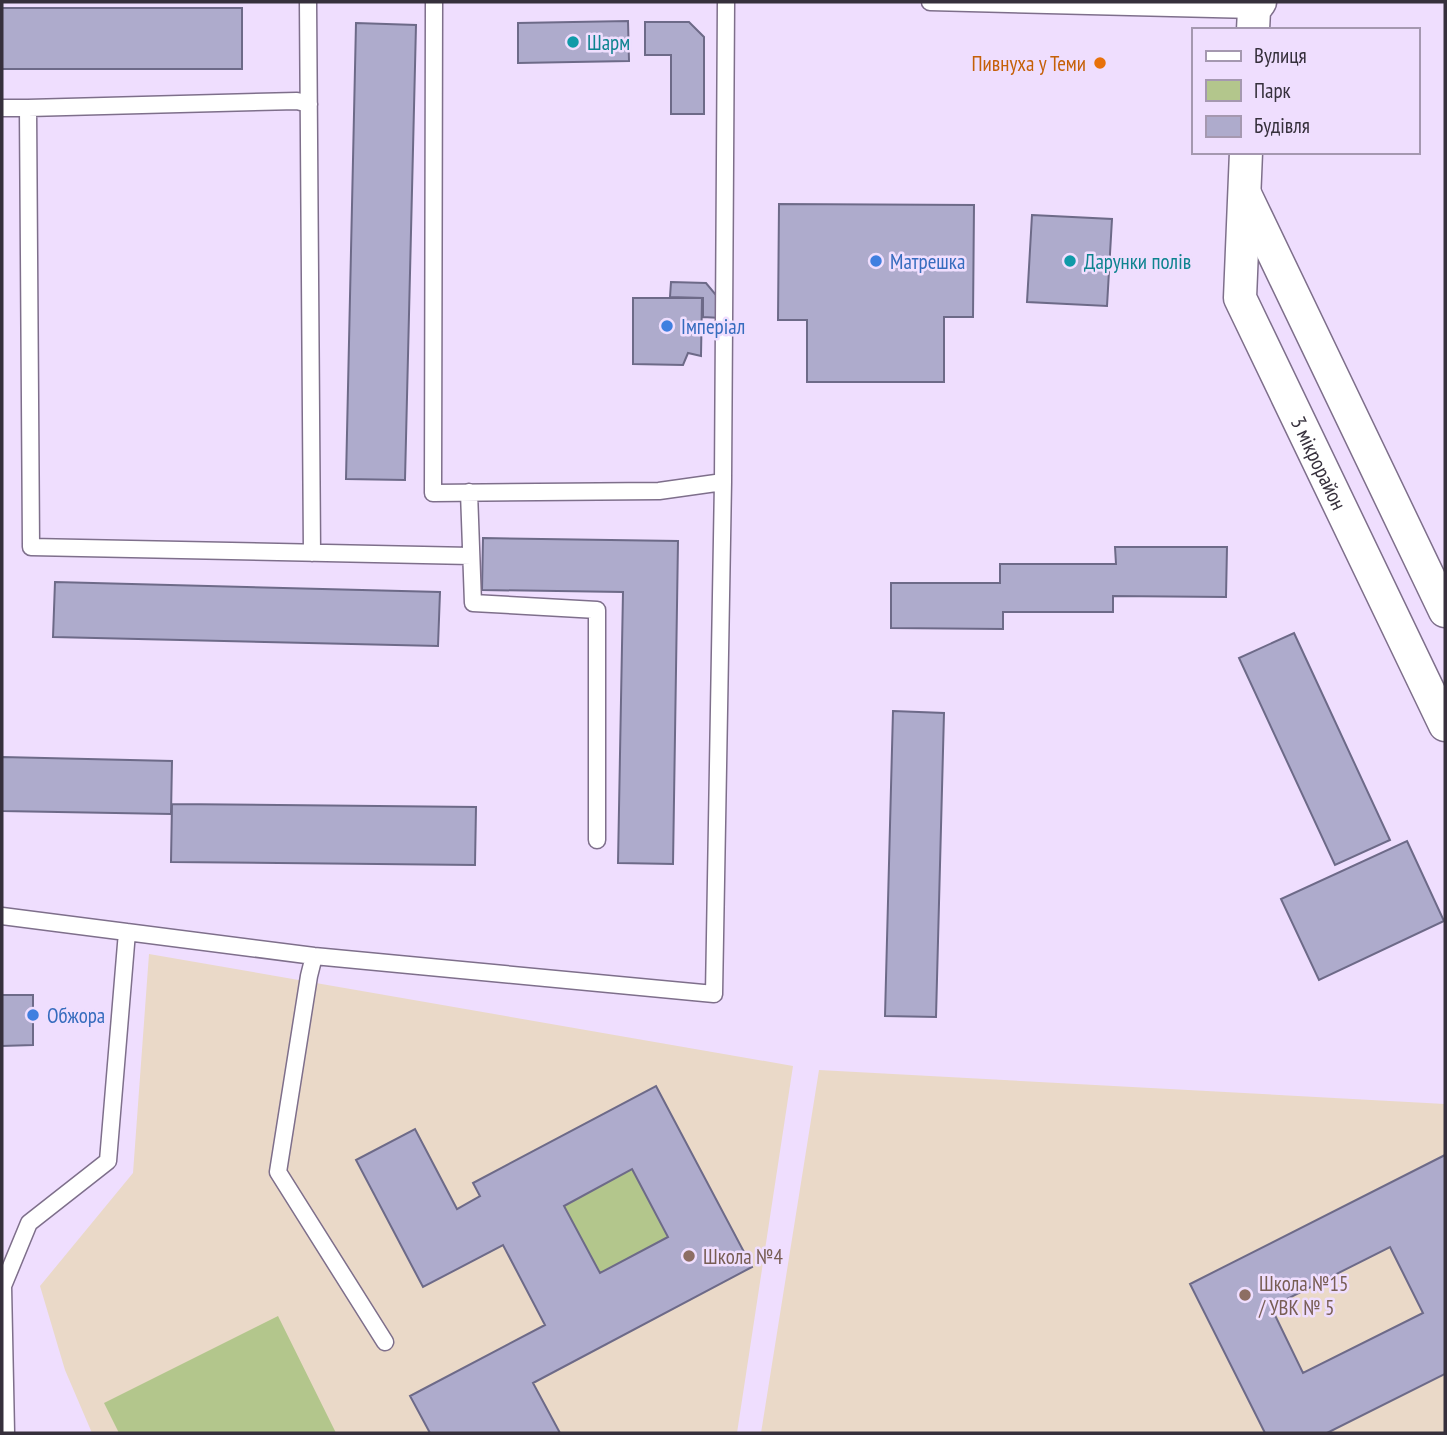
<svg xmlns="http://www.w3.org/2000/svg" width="1447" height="1435" font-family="'PT Sans Narrow',sans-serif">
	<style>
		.education { fill: #ead9c8 }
		.green { fill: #b3c68c }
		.building { fill: #aeabcc; stroke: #6d6a88; stroke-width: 2; fill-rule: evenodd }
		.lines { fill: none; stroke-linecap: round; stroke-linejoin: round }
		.lane-casing { stroke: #7e6f8b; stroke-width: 19 }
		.street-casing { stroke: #7e6f8b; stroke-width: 35 }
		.lane { stroke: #fff; stroke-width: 16 }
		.street { stroke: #fff; stroke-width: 32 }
		.culture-dot { fill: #0f9aa8; stroke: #efdefe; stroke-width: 2.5 }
		.food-dot { fill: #e8710a; stroke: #efdefe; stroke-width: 2.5 }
		.shop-dot { fill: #3f7fe0; stroke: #efdefe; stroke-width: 2.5 }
		.education-dot { fill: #8d6e63; stroke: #efdefe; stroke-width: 2.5 }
		.labels { text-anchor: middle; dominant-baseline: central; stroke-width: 5; stroke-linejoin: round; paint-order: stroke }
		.culture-label { font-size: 21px; fill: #0d838f; stroke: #efdefe; text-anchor: start }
		.food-label { font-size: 21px; fill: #c56008; stroke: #efdefe; text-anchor: end }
		.shop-label { font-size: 21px; fill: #366cbe; stroke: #efdefe; text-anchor: start }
		.street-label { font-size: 21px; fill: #36303c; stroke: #efdefe }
		.education-label { font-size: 21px; fill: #785e54; stroke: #efdefe; text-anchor: start }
	</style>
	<rect width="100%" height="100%" fill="#efdefe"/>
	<path class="education" d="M149,954L793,1066L737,1433H92L65,1370L40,1286L133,1173Z
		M819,1070L1445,1104V1433H761Z"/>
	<path class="green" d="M632,1169L668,1237L600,1273L564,1206Z
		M278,1316L336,1433H119L104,1403Z"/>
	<path class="building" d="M2,8H242V69H2Z
		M628,21L629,61L518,63V23Z
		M645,22H689L704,37V114H671V55H645Z
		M356,23L416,25L405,480L346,479Z
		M779,204L974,205L973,317H944V382H807V320H778Z
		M1032,215L1112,219L1107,306L1027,302Z
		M671,282L706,283L721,301V318L703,317V298L670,297Z
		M633,298H702L701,356L688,353L683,365L633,364Z
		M483,538L678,541L673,864L618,863L623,592L482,590Z
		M1115,547H1227L1226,597L1113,596V612H1003V629L891,628V583H1000V564H1116Z
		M55,582L440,592L438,646L53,637Z
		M1294,633L1390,840L1335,865L1239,658Z
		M893,711L944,713L936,1017L885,1016Z
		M2,757L172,761L171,814L2,811Z
		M172,804L476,807L475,865L171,862Z
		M1407,841L1444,921L1319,980L1281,899Z
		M2,995H33V1045L2,1046Z
		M656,1086L752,1267L533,1383L560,1433H430L410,1396L545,1325L503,1245L423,1287L356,1160L415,1129L457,1209L480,1196L473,1183ZM632,1169L668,1237L600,1273L564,1206Z
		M1445,1155V1374L1327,1433H1265L1190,1284ZM1390,1247L1423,1313L1303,1373L1271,1307Z"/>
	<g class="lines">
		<g class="lane-casing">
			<path id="lane" d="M308,2L312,553
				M434,2L433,493L659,491L723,482
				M930,2L1254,10
				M309,104L297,101L28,108L31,547L471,556
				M2,108H28
				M469,492L473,603L597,610V840
				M2,916L314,956L714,994L723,482L726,2
				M314,956L309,976L278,1172L385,1342
				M6,1433L3,1286L29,1223L108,1161L127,932"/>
		</g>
		<g class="street-casing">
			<g id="street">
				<path d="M1253,30L1254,10L1260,2"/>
				<path id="s1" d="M1246,152L1240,298L1445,725"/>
				<path d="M1246,196L1445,611"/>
			</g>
		</g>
		<use href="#lane" class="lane"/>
		<use href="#street" class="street"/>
	</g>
	<g class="culture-dot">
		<circle cx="573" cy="42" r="7"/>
		<circle cx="1070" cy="261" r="7"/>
	</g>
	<circle class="food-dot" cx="1100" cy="63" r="7"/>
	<g class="shop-dot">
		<circle cx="876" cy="261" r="7"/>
		<circle cx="667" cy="326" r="7"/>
		<circle cx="33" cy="1015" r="7"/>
	</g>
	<g class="education-dot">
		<circle cx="689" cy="1256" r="7"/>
		<circle cx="1245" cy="1295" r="7"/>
	</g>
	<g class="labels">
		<g class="culture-label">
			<text x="587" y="42">Шарм</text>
			<text x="1084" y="261">Дарунки полів</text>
		</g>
		<g class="food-label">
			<text x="1086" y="63">Пивнуха у Теми</text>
		</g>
		<g class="shop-label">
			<text x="890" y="261">Матрешка</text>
			<text x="681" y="326">Імперіал</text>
			<text x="47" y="1015">Обжора</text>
		</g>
		<g class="street-label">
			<text stroke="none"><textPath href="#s1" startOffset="329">3 мікрорайон</textPath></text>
		</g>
		<g class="education-label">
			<text x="703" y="1256">Школа №4</text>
			<text x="1259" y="1283">Школа №15<tspan x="1259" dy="24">/ УВК № 5</tspan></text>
		</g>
	</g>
	<rect width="1447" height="1435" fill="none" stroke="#36303c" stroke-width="7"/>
	<rect x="1192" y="28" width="228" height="126" fill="#efdefe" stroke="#a598b0" stroke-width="2"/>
	<rect x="1206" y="51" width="35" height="10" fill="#ffffff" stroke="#a598b0" stroke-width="2"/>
	<text x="1254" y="63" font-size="21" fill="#36303c">Вулиця</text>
	<rect x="1206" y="80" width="35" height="21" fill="#b3c68c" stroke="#a598b0" stroke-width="2"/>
	<text x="1254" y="98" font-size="21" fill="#36303c">Парк</text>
	<rect x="1206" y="116" width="35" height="21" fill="#aeabcc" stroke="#a598b0" stroke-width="2"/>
	<text x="1254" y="133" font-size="21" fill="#36303c">Будівля</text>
</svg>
